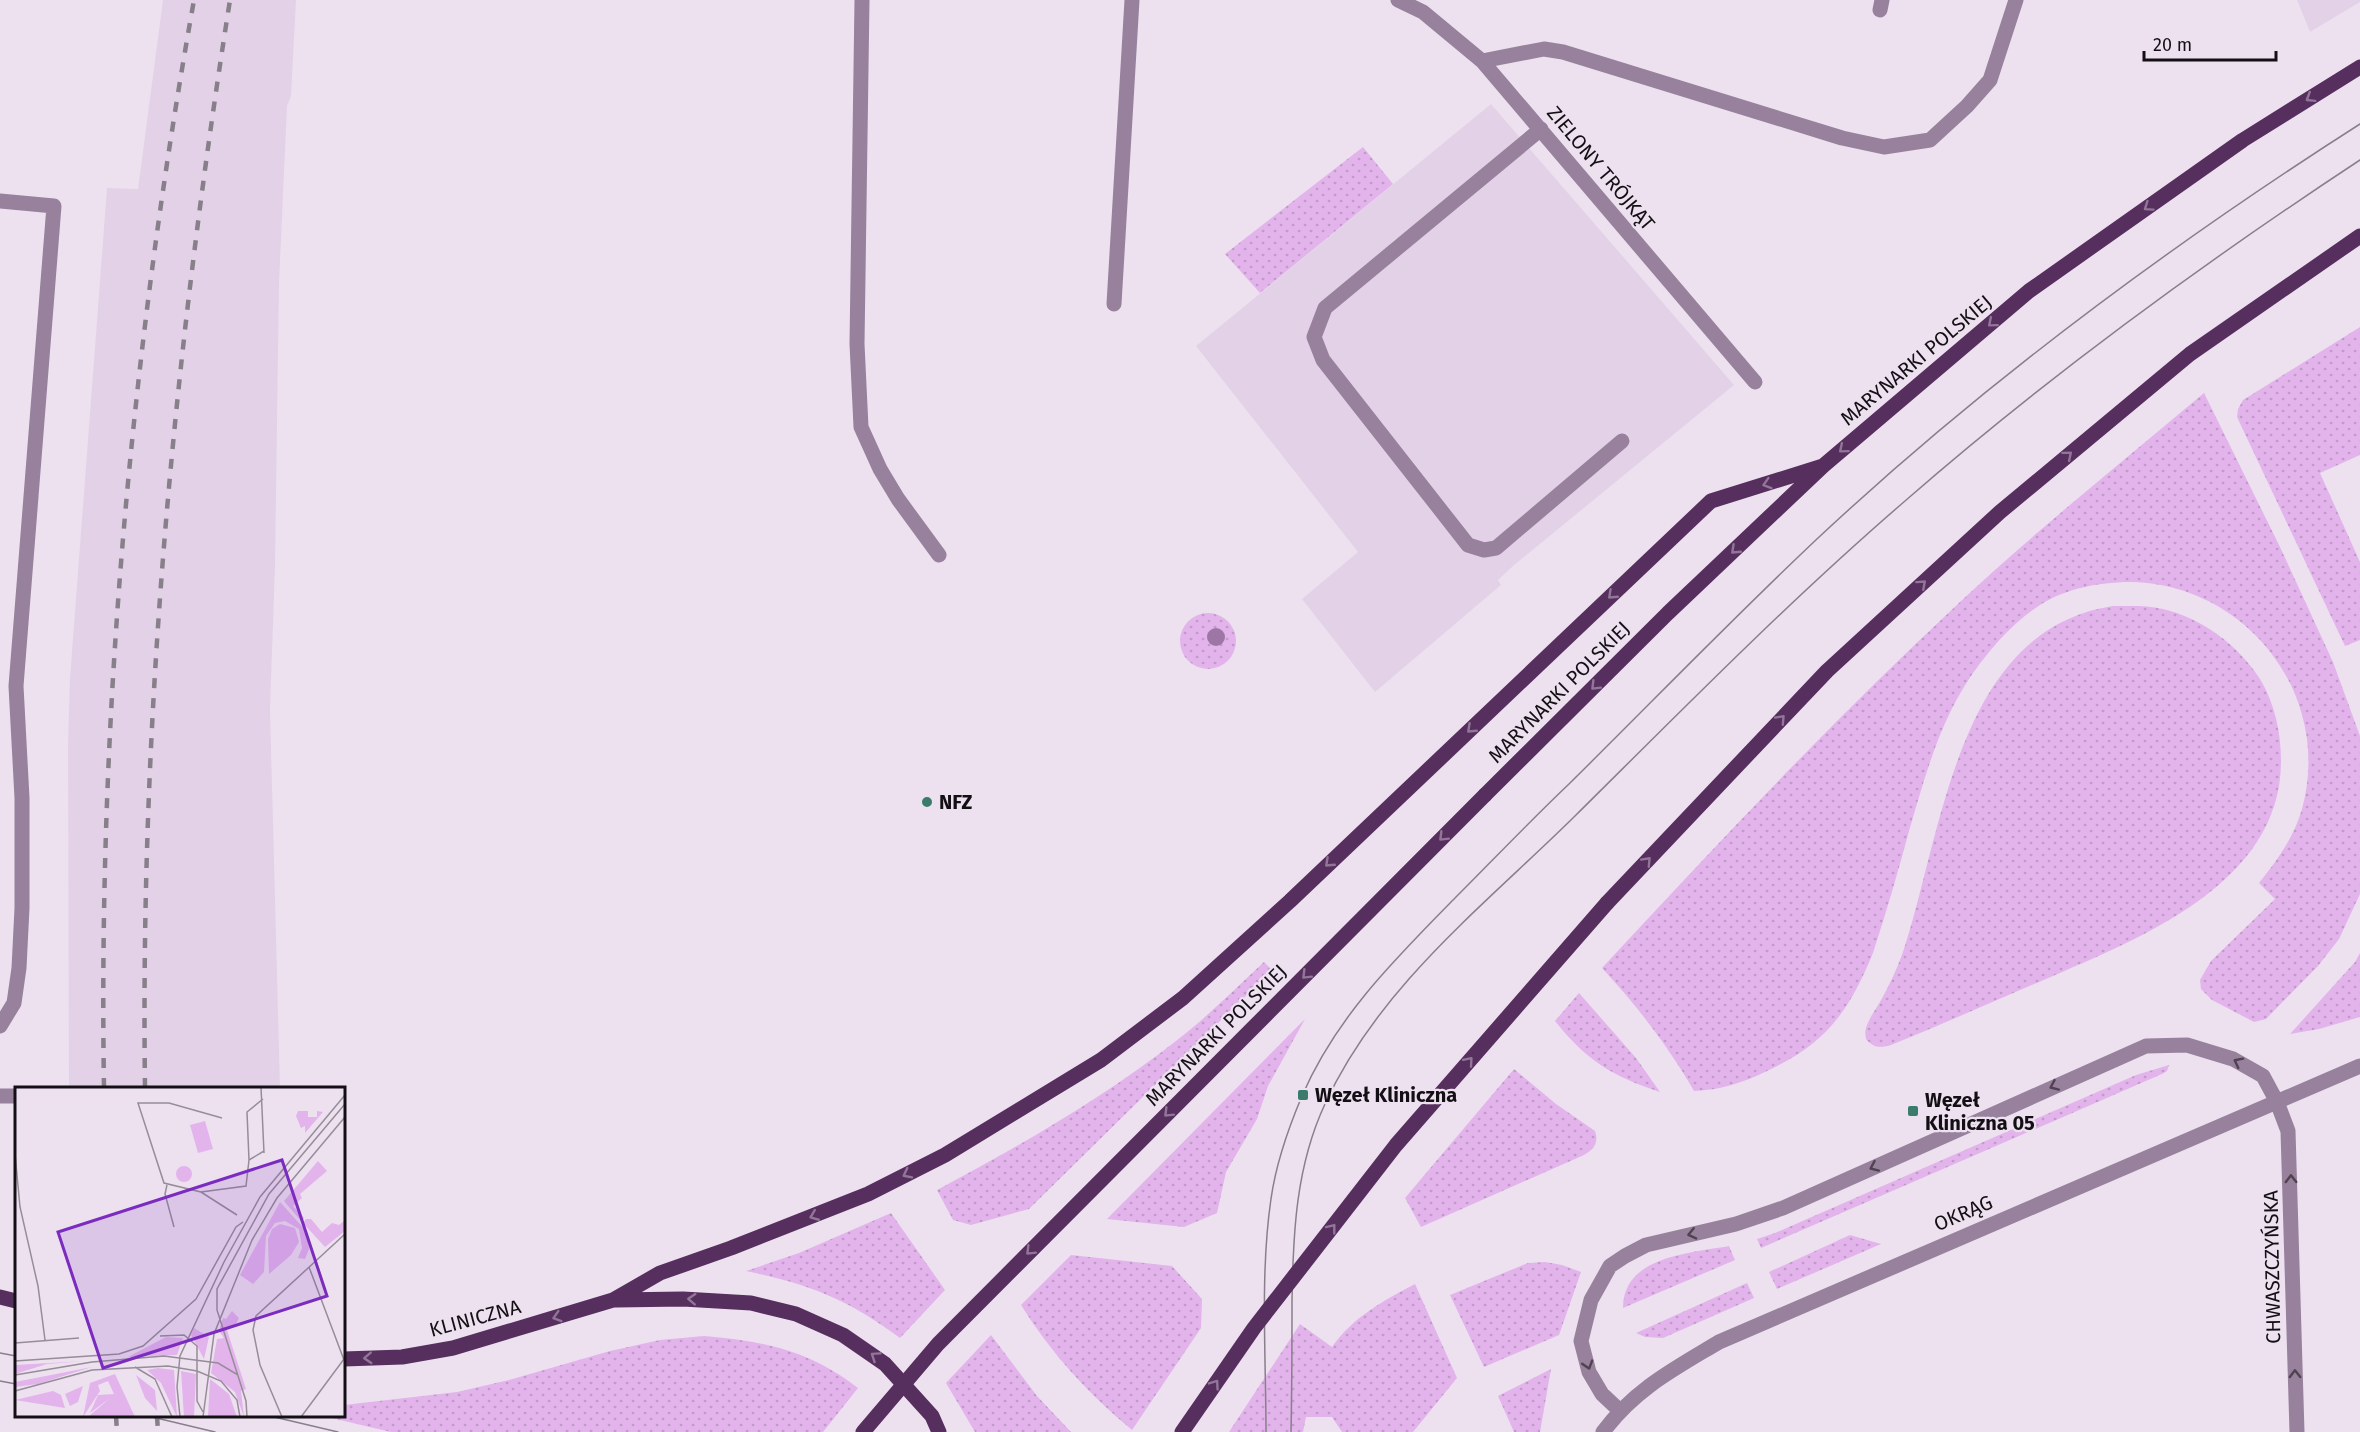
<svg xmlns="http://www.w3.org/2000/svg" width="2360" height="1432" font-family="'Fira Sans',sans-serif">
	<style>
		.built { fill: #e3d2e7 }
		.grass { fill: url(#grass-dots) }
		.lines { fill: none; stroke-linecap: round; stroke-linejoin: round }
		.minor { stroke: #98819c; stroke-width: 15 }
		.major { stroke: #562f5e; stroke-width: 15 }
		.tram { stroke: #877f89; stroke-width: 1.5 }
		.rail { stroke: #877f89; stroke-width: 4.5; stroke-dasharray: 10 10; stroke-linecap: butt }
		.major-bridge { stroke: #562f5e; stroke-width: 15 }
		.tree { fill: #9e76a6 }
		.oneway { stroke: #927698 }
		.oneway2 { stroke: #4f4251 }
		.poi-dot { fill: #3a7b6b; stroke: #ede1f0; stroke-width: 2 }
		.labels { text-anchor: middle; dominant-baseline: central; stroke-width: 4.5; stroke-linejoin: round; paint-order: stroke }
		.street-label { font-size: 20px; fill: #130f14; stroke: #ede1f0 }
		.poi-label { font-size: 20px; font-weight: bold; fill: #130f14; stroke: #ede1f0; text-anchor: start }
		.inset-road { fill: none; stroke: #968d98; stroke-width: 1.5 }
		.view { fill: #7b2cbf; fill-opacity: 0.15; stroke: #7b2cbf; stroke-width: 3 }
		.inset-edge { fill: none; stroke: #130f14; stroke-width: 3 }
	</style>
	<defs>
		<pattern id="grass-dots" width="8" height="8" patternUnits="userSpaceOnUse" patternTransform="scale(1.5)"><rect width="8" height="8" fill="#e2b4eb"/><path d="M2 2h.1M6 6h.1" fill="none" stroke="#c19ac9" stroke-width="1.8" stroke-linecap="round"/></pattern>
	</defs>
	<rect width="100%" height="100%" fill="#ede1f0"/>
	<path class="built" d="M163,0H296L291,96L287,106L279,284L275,566L270,710L280,1088H69L68,745L70,678L107,188L138,189Z
		M2297,0H2360V2L2310,32Z
		M1491,104L1734,385L1513,566L1498,580L1501,585L1375,692L1302,599L1358,552L1196,346Z"/>
	<path class="grass" d="M1363,147L1393,184L1260,293L1225,254Z
		M2360,327V455L2320,473L2360,562V640L2345,646L2237,417L2238,409L2243,400Z
		M2204,393L2280,547L2333,662L2360,736V894L2339,939L2318,966L2266,1019L2254,1022L2212,1000L2201,989L2200,980L2211,961L2275,899L2259,883C2277,861 2294,837 2302,809C2333,696 2248,585 2132,582C2101,582 2066,588 2040,605C2012,623 1990,649 1971,676C1939,723 1925,777 1909,831C1898,872 1886,913 1873,953C1848,1014 1825,1044 1765,1072C1742,1083 1720,1090 1694,1091C1668,1046 1638,1007 1602,968C1718,843 1835,718 1960,602C2038,529 2122,462 2204,393Z
		M2113,606C2130,606 2147,605 2163,609C2202,618 2238,645 2260,679C2275,704 2281,733 2281,761C2281,884 2140,938 2046,979C1994,1001 1943,1024 1891,1045C1881,1048 1873,1048 1866,1039C1865,1034 1865,1030 1867,1025C1870,1017 1876,1009 1880,1002C1889,986 1897,969 1903,952C1943,832 1957,629 2113,606Z
		M1180 641a28 28 0 1 1 56 0a28 28 0 1 1-56 0Z
		M2360,953V1017L2319,1029L2290,1034L2355,962Z
		M1264,962L1272,970L1029,1209L971,1225L953,1220L937,1190C1019,1146 1102,1099 1176,1041C1207,1017 1235,989 1264,962Z
		M1579,993L1636,1058L1660,1092C1612,1076 1587,1061 1555,1021Z
		M1305,1019L1268,1086L1257,1119L1226,1172L1217,1213L1184,1227L1107,1219Z
		M2169,1065L2167,1071L2162,1074L1761,1248L1757,1239L1775,1233L2136,1075Z
		M1514,1069L1556,1104L1595,1131C1599,1143 1594,1149 1584,1155L1421,1227L1405,1198Z
		M891,1213L945,1290L900,1338C847,1299 811,1285 746,1271L799,1253Z
		M1850,1235L1881,1244L1777,1289L1769,1272Z
		M1729,1246L1735,1260L1623,1308C1623,1256 1691,1253 1729,1246Z
		M1071,1255L1172,1266L1202,1299L1201,1328L1132,1430C1088,1394 1051,1353 1021,1305Z
		M1545,1262L1562,1265L1581,1272L1559,1335L1484,1367L1450,1295L1528,1263Z
		M1747,1283L1754,1298L1663,1338L1645,1337L1636,1333Z
		M1415,1284L1457,1378L1413,1432H1342L1332,1417H1306L1303,1432H1229L1300,1324L1332,1347C1353,1317 1383,1301 1415,1284Z
		M991,1335L1037,1396L1071,1432H975L946,1383Z
		M704,1336C764,1341 809,1350 858,1388L823,1432H391L323,1416H344V1405L457,1392L509,1380L610,1351L660,1340Z
		M1551,1369L1540,1432H1514L1498,1396Z"/>
	<g class="lines">
		<path class="minor" d="M862,0L857,344L861,427L880,469L898,499L939,555
			M1398,0L1423,12L1482,61L1755,382
			M1880,10L1882,0
			M1482,61L1544,49L1563,52L1842,138L1884,147L1930,140L1967,106L1990,80L2016,0
			M1541,129L1325,308L1314,337L1323,360L1468,545L1484,550L1496,548L1622,441
			M0,201L54,206L16,686L22,798V908L19,968L14,1003L0,1026
			M1114,304L1132,0
			M0,1096H16
			M1619,1410L1602,1394L1589,1372L1581,1341L1591,1300L1610,1266L1625,1256L1646,1245L1736,1224L1783,1208L2146,1046L2187,1045L2233,1059L2263,1076L2277,1102L2288,1131L2297,1432
			M1603,1432C1635,1389 1674,1369 1719,1342L2360,1066"/>
		<path class="major" d="M1485,795L1668,613L1823,466L2029,291L2243,140L2360,67
			M1607,903L1827,671L2000,512L2190,354L2360,236
			M0,1297L16,1301
			M616,1300L683,1299L751,1303L796,1314L843,1335L885,1364L932,1416L939,1432
			M344,1359L402,1357L453,1348L613,1300L660,1273L731,1248L868,1194L945,1155L1101,1060L1183,998L1290,901L1711,501L1823,466"/>
		<path class="tram" d="M0,1353L16,1356
			M0,1381L16,1384
			M148,1416L215,1432
			M270,1416L338,1432
			M1266,1432C1266,1356 1260,1273 1271,1199C1276,1163 1288,1129 1302,1096C1336,1017 1395,959 1455,898C1493,860 1530,821 1569,784C1652,702 1733,618 1818,538C1984,383 2169,246 2360,124
			M1291,1432C1292,1388 1292,1344 1292,1301C1293,1233 1296,1166 1325,1104C1379,986 1486,904 1576,815C1684,708 1790,600 1905,501C2048,376 2202,264 2360,160"/>
		<path class="rail" d="M104,1088C98,726 130,356 194,0
			M145,1088C140,724 173,360 230,0
			M116,1416L117,1432
			M157,1416L158,1432"/>
		<path class="major-bridge" d="M863,1432L938,1344L1485,795
			M1182,1432L1254,1328L1396,1145L1607,903"/>
	</g>
	<circle class="tree" cx="1216" cy="637" r="9"/>
	<defs><path id="oneway-chevron" d="M-2-3.5L2.5 0L-2 3.5" fill="none" stroke-width="1.6" stroke-linecap="round" stroke-linejoin="round" transform="scale(1.5)"/></defs>
	<g class="oneway">
		<use href="#oneway-chevron" transform="translate(2310 98) rotate(148)"/>
		<use href="#oneway-chevron" transform="translate(2148 207) rotate(145)"/>
		<use href="#oneway-chevron" transform="translate(1992 323) rotate(140)"/>
		<use href="#oneway-chevron" transform="translate(1843 449) rotate(140)"/>
		<use href="#oneway-chevron" transform="translate(2068 455) rotate(-40)"/>
		<use href="#oneway-chevron" transform="translate(1767 484) rotate(163)"/>
		<use href="#oneway-chevron" transform="translate(1735 550) rotate(137)"/>
		<use href="#oneway-chevron" transform="translate(1922 584) rotate(-42)"/>
		<use href="#oneway-chevron" transform="translate(1612 595) rotate(137)"/>
		<use href="#oneway-chevron" transform="translate(1595 686) rotate(135)"/>
		<use href="#oneway-chevron" transform="translate(1781 719) rotate(-47)"/>
		<use href="#oneway-chevron" transform="translate(1471 729) rotate(137)"/>
		<use href="#oneway-chevron" transform="translate(1443 837) rotate(135)"/>
		<use href="#oneway-chevron" transform="translate(1647 861) rotate(-47)"/>
		<use href="#oneway-chevron" transform="translate(1329 863) rotate(137)"/>
		<use href="#oneway-chevron" transform="translate(1306 975) rotate(135)"/>
		<use href="#oneway-chevron" transform="translate(1469 1061) rotate(-49)"/>
		<use href="#oneway-chevron" transform="translate(1168 1113) rotate(135)"/>
		<use href="#oneway-chevron" transform="translate(907 1174) rotate(153)"/>
		<use href="#oneway-chevron" transform="translate(814 1216) rotate(158)"/>
		<use href="#oneway-chevron" transform="translate(1332 1228) rotate(-52)"/>
		<use href="#oneway-chevron" transform="translate(1030 1251) rotate(135)"/>
		<use href="#oneway-chevron" transform="translate(692 1299) rotate(-177)"/>
		<use href="#oneway-chevron" transform="translate(557 1317) rotate(163)"/>
		<use href="#oneway-chevron" transform="translate(875 1356) rotate(-146)"/>
		<use href="#oneway-chevron" transform="translate(368 1358) rotate(177)"/>
		<use href="#oneway-chevron" transform="translate(1215 1384) rotate(-55)"/>
	</g>
	<g class="oneway2">
		<use href="#oneway-chevron" transform="translate(2238 1062) rotate(-153)"/>
		<use href="#oneway-chevron" transform="translate(2054 1086) rotate(156)"/>
		<use href="#oneway-chevron" transform="translate(1874 1167) rotate(156)"/>
		<use href="#oneway-chevron" transform="translate(2291 1179) rotate(-91)"/>
		<use href="#oneway-chevron" transform="translate(1692 1234) rotate(167)"/>
		<use href="#oneway-chevron" transform="translate(1588 1365) rotate(73)"/>
		<use href="#oneway-chevron" transform="translate(2295 1374) rotate(-91)"/>
	</g>
	<g class="poi-dot">
		<circle cx="927" cy="802" r="6"/>
		<rect x="1297" y="1089" width="12" height="12" rx="3"/>
		<rect x="1907" y="1105" width="12" height="12" rx="3"/>
	</g>
	<g class="labels">
		<g class="street-label">
			<text transform="translate(1601 168) rotate(50)">ZIELONY TRÓJKĄT</text>
			<text transform="translate(1916 360) rotate(-40)">MARYNARKI POLSKIEJ</text>
			<text transform="translate(1559 692) rotate(-45)">MARYNARKI POLSKIEJ</text>
			<text transform="translate(1216 1035) rotate(-45)">MARYNARKI POLSKIEJ</text>
			<text transform="translate(1963 1213) rotate(-23)">OKRĄG</text>
			<text transform="translate(2272 1267) rotate(-91)">CHWASZCZYŃSKA</text>
			<text transform="translate(475 1318) rotate(-15)">KLINICZNA</text>
		</g>
		<g class="poi-label">
			<text x="939" y="802">NFZ</text>
			<text x="1315" y="1095">Węzeł Kliniczna</text>
			<text x="1925" y="1100">Węzeł<tspan x="1925" dy="23">Kliniczna 05</tspan></text>
		</g>
	</g>
	<g transform="translate(15 1087)">
		<rect width="330" height="330" fill="#ede1f0"/>
		<path d="M283,24H293V30H302V24L308,25L290,46V39L286,41L281,29ZM303,74L312,84L285,107L287,111L278,119L289,131L286,134L269,114ZM265,115L292,145L294,162L290,172L283,171L287,161L284,142L270,134L260,136L251,149L249,185L238,197L225,188ZM291,132H296L307,145L317,136L324,138L330,133V144L310,160L288,136ZM265,137L280,141L284,155L276,168L254,187L253,152L257,142ZM217,224L224,231L220,239L211,240L231,302L226,304L229,330L220,305L196,286L202,252L209,251L204,244L208,231L211,232ZM179,241L194,250L189,272L176,248ZM151,250L168,251L162,268L113,270ZM70,274L32,277L0,287V278ZM77,280L23,297L0,300V295ZM143,281L159,283L162,330L146,296L132,283ZM166,284L181,287L179,330H169ZM100,287L120,330H73L95,311L75,326L83,308L99,307L93,294L83,298L85,304L68,330L75,296ZM121,288L140,303L142,324L130,311ZM195,292L214,307L222,330H193ZM68,299L63,315L55,319L50,307ZM38,304L46,308L50,321L0,313Z" fill="#e2b4eb"/>
		<path d="M190,34L198,62L183,66L175,38ZM161 87a8 8 0 1 1 16 0a8 8 0 1 1-16 0Z" fill="#e2b4eb"/>
		<path class="inset-road" d="M246,0L249,66M248,12L232,25L234,73L249,64M207,31L154,16H123L149,96L186,105L222,128M0,67L5,120L23,199L30,253M152,98L150,107L159,140M186,105L231,99L234,73M294,180L329,273M145,249L169,248L182,259V314L188,325M0,256L64,251M0,274L104,267L128,259L181,212L221,140L228,135M120,280L140,292L157,330M0,288L77,275L149,269L203,276L223,288M0,304L77,283L153,279L182,284L206,294L222,313L225,330M165,330L162,300L165,269L209,175L245,110L330,8M188,330L199,247L237,153L262,111L330,30M232,330L231,314L202,223V202L254,107L330,17M267,330L245,278L238,243L241,229L330,147M286,330L329,272"/>
		<path class="view" d="M267,73L312,209L88,281L43,145Z"/>
		<rect width="330" height="330" class="inset-edge"/>
	</g>
	<path d="M2144 51v9h132v-9" fill="none" stroke="#130f14" stroke-width="3"/>
	<text x="2153" y="51" font-size="18" fill="#130f14" stroke="#ede1f0" stroke-width="4.5" paint-order="stroke">20 m</text>
</svg>
